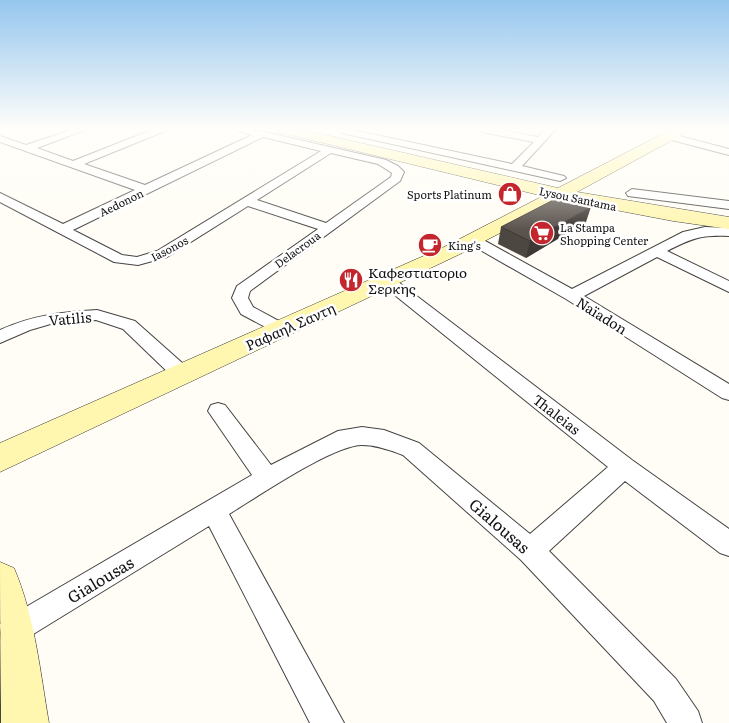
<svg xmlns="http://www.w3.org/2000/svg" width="729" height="723" font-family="Literata,serif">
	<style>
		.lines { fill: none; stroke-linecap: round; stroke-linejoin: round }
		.street-casing { stroke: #444; stroke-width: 2 }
		.secondary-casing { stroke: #333; stroke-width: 1 }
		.street { fill: #fff; fill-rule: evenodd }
		.secondary { fill: #fff6b0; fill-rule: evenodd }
		.wall { fill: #4d4742 }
		.shaded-wall { fill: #3f3936 }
		.building { fill: #5a524d; stroke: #3f3936 }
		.labels { text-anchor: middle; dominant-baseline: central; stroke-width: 5; stroke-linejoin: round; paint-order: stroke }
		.far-poi-label { font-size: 11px; fill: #111; stroke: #fff; text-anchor: start }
		.far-street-label { font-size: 11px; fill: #111; stroke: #fff }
		.poi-label { font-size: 14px; fill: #111; stroke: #fff; text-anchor: start }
		.street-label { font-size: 14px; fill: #111; stroke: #fff }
		.near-street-label { font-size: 16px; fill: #111; stroke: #fff }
	</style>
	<rect width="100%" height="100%" fill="#fffdf5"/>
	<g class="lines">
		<g class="street-casing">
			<path id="street" d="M74,129H87L37,148L73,161L154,129H167L165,131L84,164L145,185L252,135L238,131L236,129H252L386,160L398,166L404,172L400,181L250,291L248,298L253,307L288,326L291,330L288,334L282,336L241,314L232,298L237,286L318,229L248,206L167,257L138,265L114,262L0,202V193L63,224L135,190L0,142V136L26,145ZM263,137L321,151L157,251L137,257L122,255L73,230ZM331,153L378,164L392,173L391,177L326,223L257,200Z
				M342,129H348L512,164L534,142L482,132L477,129H496L538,137L546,129H556L522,166L564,176L566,178L560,181L342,133Z
				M668,133L729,149V155L664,138V134Z
				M632,189L729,201V209L628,196L626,193Z
				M705,227L729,228V236C700,235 693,238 667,251L729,281V292L657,257L584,296L729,384V400L722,398L566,299L468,243L466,240L468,237H478L572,289L683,232Z
				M387,276L393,278L632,460L729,529V556L720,553L625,481L549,551L676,679L698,711L702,723H667L654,701L521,560L403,455C390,450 376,445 362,445C333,445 257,497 229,514L344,723H310L209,526L22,641L12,646L2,641L0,625L2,621L252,475L208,411L211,405L218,403L225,405L271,465L338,431L362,427L384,430L419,443L530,534L608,467L381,284L379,281L381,278Z
				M97,310L135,321L189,369L192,374L189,379L182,381L175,379L123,329L96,320L54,323L30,330L0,343V330C33,315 62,312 97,310Z"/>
		</g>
		<g class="secondary-casing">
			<path id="secondary" d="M276,129H299L558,188L672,129H689L687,132L577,192L729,217V229L673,221L563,200L458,255L0,472V443L444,247L543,196L278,132Z
				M0,562L14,568C35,617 40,671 49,723H1Z"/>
		</g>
		<use href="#street" class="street"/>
		<use href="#secondary" class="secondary"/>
	</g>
	<path class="wall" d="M586,222L526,258L498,244L501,227Z"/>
	<path class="shaded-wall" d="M591,207L586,222L526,258L530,241Z"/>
	<path class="building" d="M563,195L591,207L530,241L501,227Z"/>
	<linearGradient id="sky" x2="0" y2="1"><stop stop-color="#95c6ee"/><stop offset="0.56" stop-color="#fffefa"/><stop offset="1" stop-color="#fffefa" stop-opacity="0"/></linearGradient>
	<rect width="729" height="230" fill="url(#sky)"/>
	<defs>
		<g id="shop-disc" transform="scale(1.25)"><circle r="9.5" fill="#c4262e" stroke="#fff"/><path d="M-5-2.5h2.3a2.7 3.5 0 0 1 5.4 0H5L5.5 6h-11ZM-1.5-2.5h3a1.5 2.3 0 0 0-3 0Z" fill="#fff"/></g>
		<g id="supermarket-disc" transform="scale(1.25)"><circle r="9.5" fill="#c4262e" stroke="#fff"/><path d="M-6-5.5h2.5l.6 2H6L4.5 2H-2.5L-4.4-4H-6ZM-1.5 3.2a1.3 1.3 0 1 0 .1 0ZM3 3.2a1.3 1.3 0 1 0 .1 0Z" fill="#fff"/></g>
		<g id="cafe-disc" transform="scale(1.25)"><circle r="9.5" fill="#c4262e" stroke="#fff"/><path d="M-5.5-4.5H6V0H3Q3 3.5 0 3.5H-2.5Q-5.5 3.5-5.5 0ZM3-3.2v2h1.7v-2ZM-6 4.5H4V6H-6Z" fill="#fff"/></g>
		<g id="restaurant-disc" transform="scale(1.25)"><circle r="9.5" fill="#c4262e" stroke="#fff"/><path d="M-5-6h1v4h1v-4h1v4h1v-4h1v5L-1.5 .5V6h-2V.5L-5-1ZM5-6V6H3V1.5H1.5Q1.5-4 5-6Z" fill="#fff"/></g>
	</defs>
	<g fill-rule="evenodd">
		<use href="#shop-disc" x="510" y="194"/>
		<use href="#supermarket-disc" x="542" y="233"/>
		<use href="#cafe-disc" x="430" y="245"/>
		<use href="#restaurant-disc" x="351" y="280"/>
	</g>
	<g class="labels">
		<g class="far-poi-label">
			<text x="492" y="194" text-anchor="end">Sports Platinum</text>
			<text x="560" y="227">La Stampa<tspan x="560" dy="13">Shopping Center</tspan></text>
			<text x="448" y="245">King's</text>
		</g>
		<g class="far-street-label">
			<text transform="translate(578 198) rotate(12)">Lysou Santama</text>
			<text transform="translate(121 202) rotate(-26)">Aedonon</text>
			<text transform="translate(169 248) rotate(-28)">Iasonos</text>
			<text transform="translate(297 249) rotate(-36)">Delacroua</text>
		</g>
		<g class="poi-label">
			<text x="368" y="272">Καφεστιατοριο<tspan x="368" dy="16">Σερκης</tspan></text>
		</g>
		<g class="street-label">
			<text transform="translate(602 315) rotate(32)">Naïadon</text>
			<text transform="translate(70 318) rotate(-5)">Vatilis</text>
			<text transform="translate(290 326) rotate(-24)">Ραφαηλ Σαντη</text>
			<text transform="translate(557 414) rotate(38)">Thaleias</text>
		</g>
		<g class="near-street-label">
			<text transform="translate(500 525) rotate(41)">Gialousas</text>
			<text transform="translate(100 579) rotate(-31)">Gialousas</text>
		</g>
	</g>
</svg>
